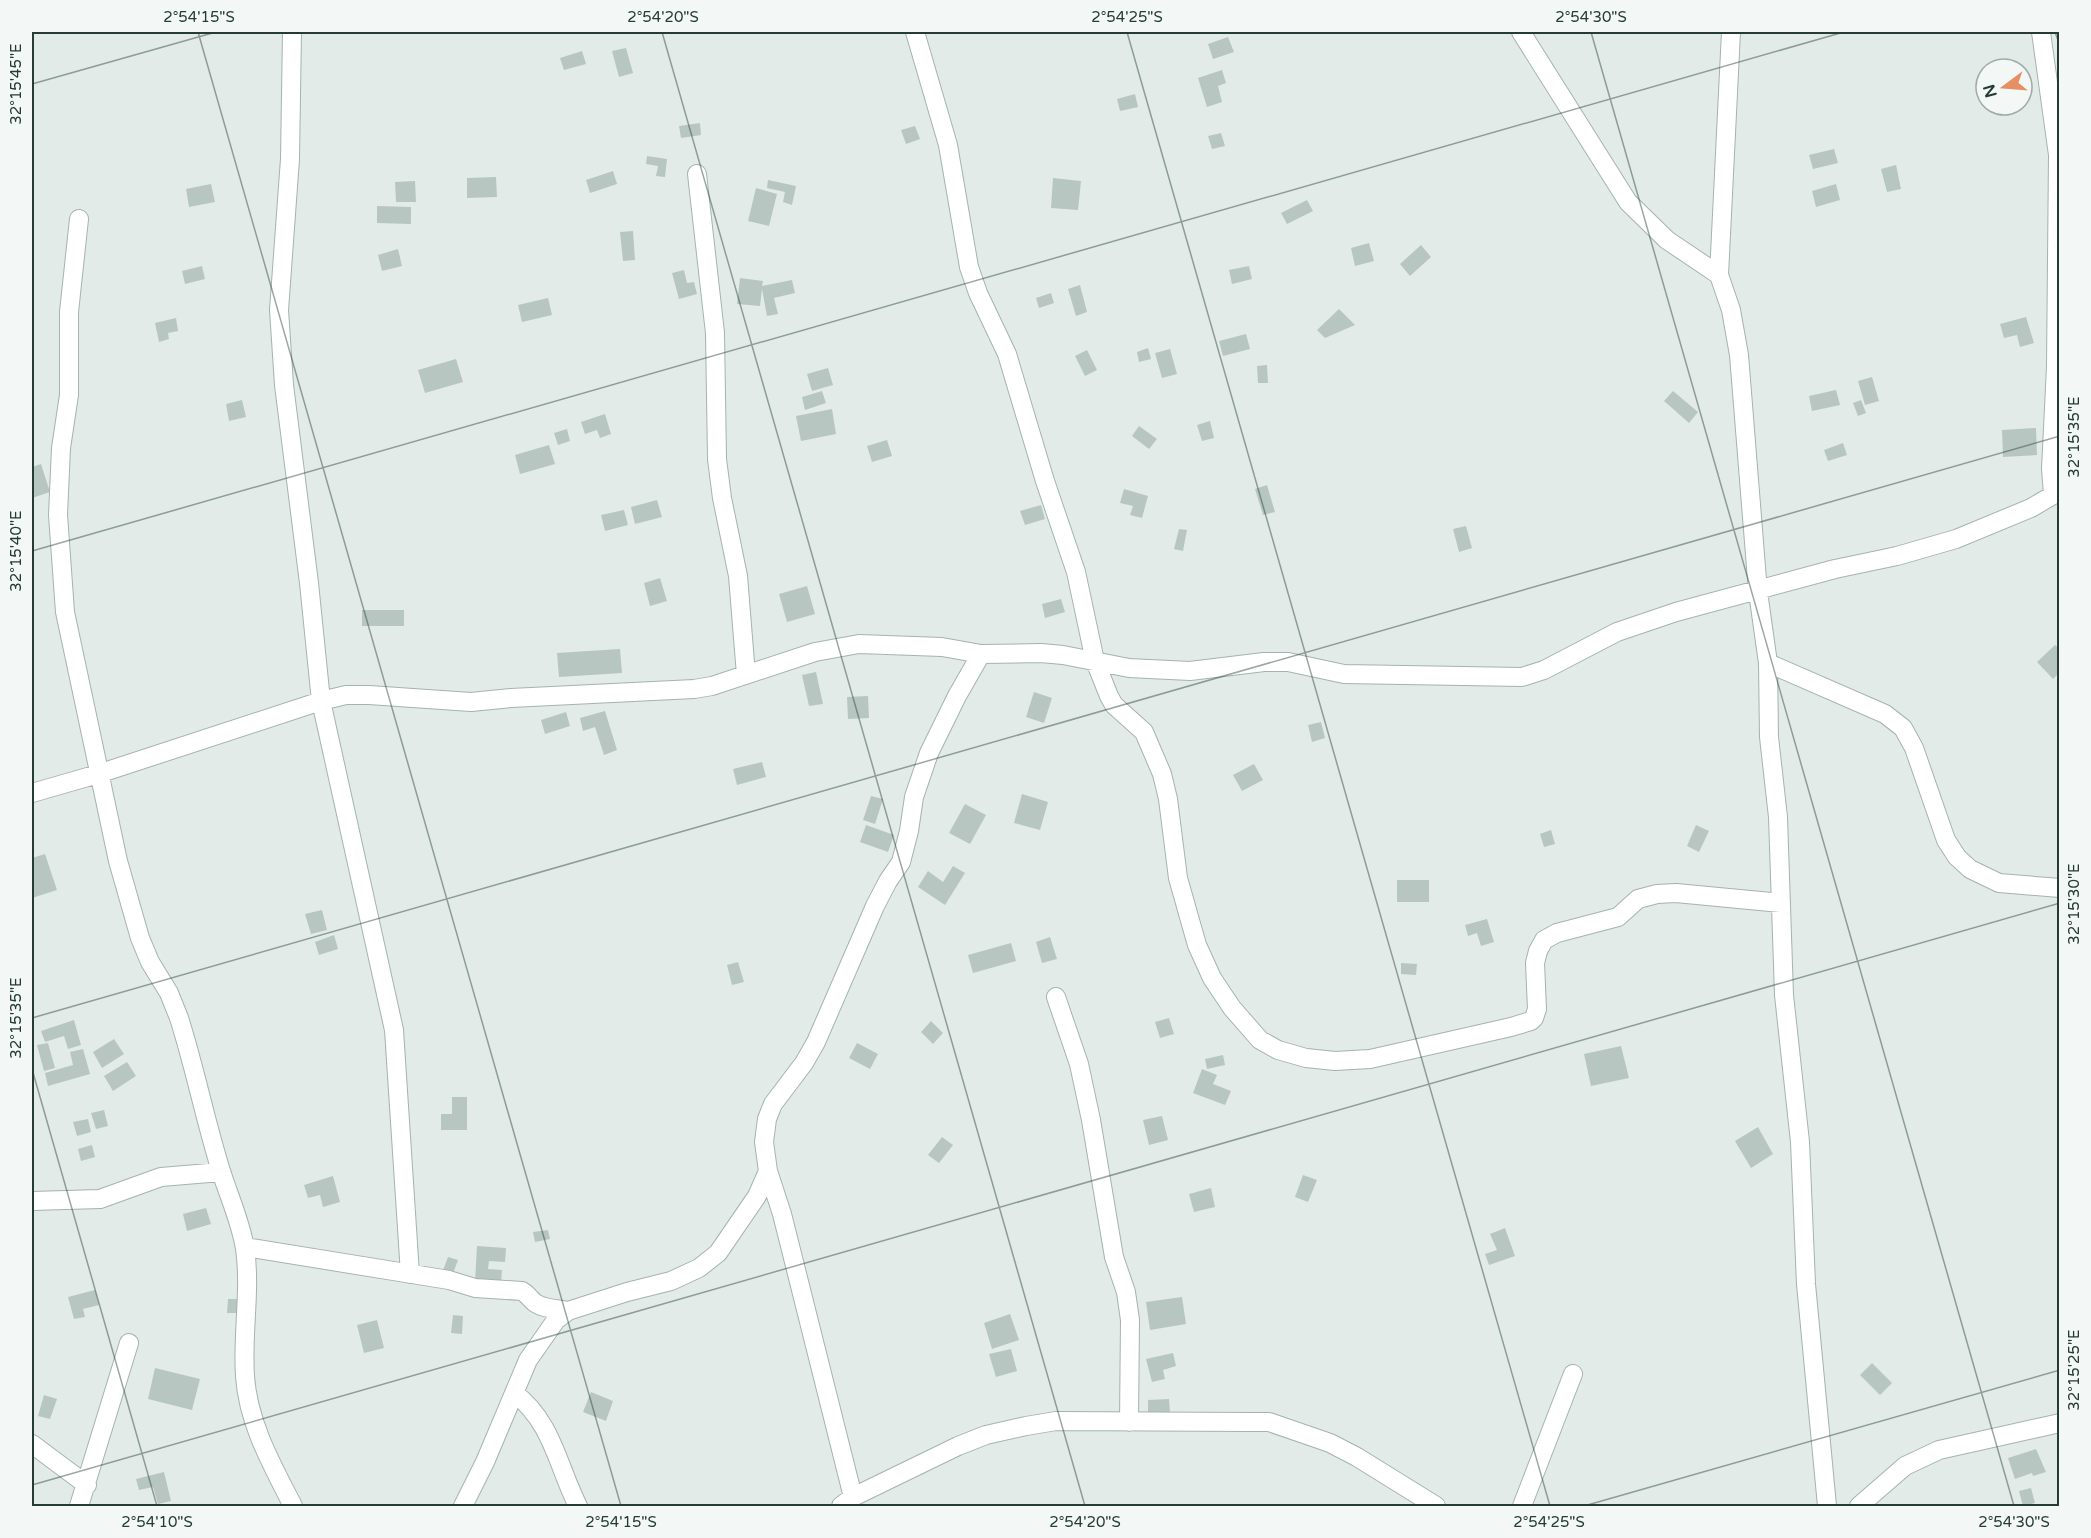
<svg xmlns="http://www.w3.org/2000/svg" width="2091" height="1538" font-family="'Varela Round',sans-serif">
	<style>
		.building { fill: #b8c6c1 }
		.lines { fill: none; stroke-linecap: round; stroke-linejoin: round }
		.street-casing { stroke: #a5b3af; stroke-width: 20 }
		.street { stroke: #fff; stroke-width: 18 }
		.ticks { fill: none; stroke: #243b36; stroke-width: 1.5; stroke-opacity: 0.45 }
		.neatline { fill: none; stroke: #243b36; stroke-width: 2 }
		.ticks-label { font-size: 15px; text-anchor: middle; fill: #243b36 }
	</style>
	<rect width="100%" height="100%" fill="#e2ebe8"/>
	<path class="building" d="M1228,37L1234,52L1213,59L1208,44Z
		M626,48L633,73L619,77L612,51Z
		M582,51L586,64L564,70L560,58Z
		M1222,70L1226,83L1218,86L1222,102L1207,107L1198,78Z
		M1135,94L1138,107L1120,111L1117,99Z
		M700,123L701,135L681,138L679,126Z
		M915,126L920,139L906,144L901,130Z
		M1221,133L1225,146L1212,149L1208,136Z
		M1834,149L1838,163L1813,169L1809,155Z
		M647,156L667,159L665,177L656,176L658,166L646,164Z
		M1896,165L1901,189L1887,192L1881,169Z
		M613,171L617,184L590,193L586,180Z
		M496,177L497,197L467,198V178Z
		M1053,178L1081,181L1078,210L1051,208Z
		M768,180L796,186L792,205L783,202L785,192L767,188Z
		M415,181L416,202H396L395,182Z
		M211,184L215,202L189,207L186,189Z
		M1836,184L1840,200L1816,207L1812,191Z
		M756,188L777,194L769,226L748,221Z
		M1307,200L1313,211L1287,224L1281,213Z
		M377,206L411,207V224L377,223Z
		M633,231L635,260L623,261L620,232Z
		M1369,243L1374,261L1355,266L1351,248Z
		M1421,245L1431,257L1410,276L1400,264Z
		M398,249L402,266L382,271L378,255Z
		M202,266L205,279L185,284L182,271Z
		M1249,266L1252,279L1232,284L1229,270Z
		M684,270L687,283L694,282L697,294L679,299L672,273Z
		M740,278L763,281L762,286L792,280L795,293L774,298L778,314L767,316L762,289L760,306L737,304Z
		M1080,285L1087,312L1076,316L1068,289Z
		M1051,293L1054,303L1039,308L1036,298Z
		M548,298L552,315L522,322L518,305Z
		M1339,309L1355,325L1325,338L1317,330Z
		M2026,317L2034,343L2020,347L2017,335L2004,338L2000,324Z
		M176,318L178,331L168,333L169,339L159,342L155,323Z
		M1246,334L1250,349L1223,356L1219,341Z
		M1148,348L1151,359L1139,362L1137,352Z
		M1170,349L1177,374L1162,378L1155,353Z
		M1087,350L1097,370L1085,376L1075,356Z
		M456,359L463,382L425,393L418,370Z
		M1267,365L1268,383H1258L1257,366Z
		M828,368L833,385L812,391L807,374Z
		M1872,377L1879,401L1865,405L1858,381Z
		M1836,390L1840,405L1812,411L1809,396Z
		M822,391L826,403L805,410L802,397Z
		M1673,391L1698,412L1689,423L1664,401Z
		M242,400L246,417L229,421L226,404Z
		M1861,400L1866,413L1858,416L1853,403Z
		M832,409L836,434L801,441L796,416Z
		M605,414L611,434L600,438L597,430L585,434L581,422Z
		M1210,421L1214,438L1202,441L1197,425Z
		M1139,426L1157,439L1149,449L1132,436Z
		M2036,428L2037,455L2003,457L2002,430Z
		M567,429L570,441L558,445L554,433Z
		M887,440L892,456L872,462L867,446Z
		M1843,443L1847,455L1828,461L1824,450Z
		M549,445L555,464L520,474L515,455Z
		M41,464L50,492L32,498V467Z
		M1267,485L1275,512L1263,515L1255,489Z
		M1124,489L1148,496L1142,518L1130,515L1133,506L1120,503Z
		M657,500L662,517L635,524L631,507Z
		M1041,505L1045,519L1025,525L1020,511Z
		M624,510L628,525L605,531L601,515Z
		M1466,526L1472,548L1459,552L1453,529Z
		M1179,529L1187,530L1183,551L1174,549Z
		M660,578L667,601L650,606L644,583Z
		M807,586L815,614L787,622L779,594Z
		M1061,599L1065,612L1045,618L1042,604Z
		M362,610H404V626H362Z
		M2055,645L2060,649V672L2053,679L2037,662Z
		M620,649L622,673L559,677L557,653Z
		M816,672L823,704L809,706L802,675Z
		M1034,692L1052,698L1044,723L1026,717Z
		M868,696L869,718L848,719L847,697Z
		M605,711L617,750L604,755L595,727L583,731L580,718Z
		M566,712L570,726L545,734L541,720Z
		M1321,722L1325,738L1312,742L1308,725Z
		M762,762L766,777L737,785L733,769Z
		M1254,764L1263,780L1242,791L1233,775Z
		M1022,794L1048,802L1040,830L1014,823Z
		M871,796L883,799L875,824L863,820Z
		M965,804L986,815L970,844L949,833Z
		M866,825L894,835L888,852L860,842Z
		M1696,825L1709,831L1699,852L1687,846Z
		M1551,830L1555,844L1544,847L1540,834Z
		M45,854L57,890L32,898L33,872L32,858Z
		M953,866L965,873L945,905L918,887L928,871L943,882Z
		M1397,880H1429V902H1397Z
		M322,910L327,930L311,934L305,914Z
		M1487,919L1494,942L1481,946L1477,933L1468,936L1465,925Z
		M334,935L338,949L319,955L315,942Z
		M1050,937L1057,959L1042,963L1036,942Z
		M1011,943L1016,961L973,973L968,955Z
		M738,962L744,982L732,985L727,965Z
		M1401,963L1417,964L1416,975L1401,974Z
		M1169,1018L1174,1034L1160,1038L1155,1022Z
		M74,1020L81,1045L68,1049L64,1036L45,1042L41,1031Z
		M931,1021L943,1033L933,1044L921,1032Z
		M114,1039L124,1054L102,1068L93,1052Z
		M48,1043L55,1068L44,1071L37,1045Z
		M857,1043L878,1054L870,1069L849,1058Z
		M1621,1046L1629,1078L1591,1086L1584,1054Z
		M83,1049L90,1074L48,1086L45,1073L73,1065L70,1052Z
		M1223,1055L1225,1065L1207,1069L1205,1059Z
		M127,1062L136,1076L113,1091L104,1076Z
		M1202,1069L1217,1075L1213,1084L1231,1091L1225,1105L1193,1093Z
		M452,1097H467V1130H441V1114H452Z
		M104,1110L108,1126L96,1129L91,1113Z
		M1162,1116L1168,1140L1149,1145L1143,1120Z
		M88,1119L91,1132L77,1136L73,1122Z
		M1758,1127L1773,1154L1751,1168L1735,1141Z
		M942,1137L953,1145L939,1163L928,1155Z
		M92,1145L95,1157L81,1161L78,1149Z
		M1303,1175L1317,1180L1308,1202L1295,1197Z
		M333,1176L340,1202L323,1207L320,1195L308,1198L304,1185Z
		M1211,1188L1215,1207L1194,1212L1189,1194Z
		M206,1208L211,1224L187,1231L183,1214Z
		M1505,1228L1515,1256L1489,1265L1485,1254L1497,1250L1490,1234Z
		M548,1230L550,1239L535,1242L533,1232Z
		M477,1246L506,1248L505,1262L489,1261L488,1269L502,1270L501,1284L475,1282Z
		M448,1257L458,1260L452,1276L442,1273Z
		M95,1290L99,1305L83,1309L85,1317L74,1319L68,1297Z
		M1182,1297L1186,1324L1150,1330L1146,1302Z
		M228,1299H242L241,1313H227Z
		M1010,1314L1019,1340L992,1349L984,1323Z
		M453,1315L463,1316L462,1334L451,1333Z
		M377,1320L384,1348L364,1353L357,1325Z
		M1011,1349L1017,1371L996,1377L989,1354Z
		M1173,1353L1176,1366L1163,1370L1165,1379L1152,1382L1146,1359Z
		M1872,1363L1892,1383L1880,1395L1860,1375Z
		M155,1368L200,1379L192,1410L148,1399Z
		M591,1392L613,1401L606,1421L583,1412Z
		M44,1395L57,1399L50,1419L38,1416Z
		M1169,1399L1170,1412H1148V1400Z
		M2036,1449L2046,1472L2033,1476L2032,1473L2015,1479L2008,1458Z
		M164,1472L171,1501L158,1504L153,1487L139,1490L136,1479Z
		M2031,1488L2035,1503L2023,1506L2019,1491Z"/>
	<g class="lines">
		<g class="street-casing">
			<path id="street" d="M292,32L290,159L279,310L284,385L309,583L321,701L394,1030L410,1274
				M915,32L948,145L969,267L978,293L1007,354L1045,481L1076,572L1095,661L1109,696L1114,705L1144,732L1162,774L1168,799L1178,878L1197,945L1212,978L1232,1008L1260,1040L1278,1050L1306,1058L1335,1061L1370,1059L1511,1027L1531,1021L1534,1018L1537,1009L1535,963L1538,951L1544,940L1557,933L1618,917L1638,899L1657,894L1676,893L1781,903
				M1521,32L1628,202L1667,240L1719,275
				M1731,32L1719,275L1731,310L1739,355L1758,592L1768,663L1769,737L1778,817L1784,995L1800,1142L1806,1284L1827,1506
				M2041,32L2058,155L2056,367L2051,469L2053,494
				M697,174L715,333L717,459L722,498L738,576L746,675
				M79,219L69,312V395L61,448L58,515L65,612L118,861L140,938L150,962L169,993L179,1018C195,1068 205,1120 221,1171C229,1197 241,1222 245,1249C251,1290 242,1334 245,1376C248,1423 272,1465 293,1506
				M1768,663L1885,714L1903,728L1914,748L1946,840L1957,857L1970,869L1999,883L2060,888
				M32,793L98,774L321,701L346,695H369L471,702L511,698L694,689L712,686L815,652L859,644L942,647L981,654L1041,653L1063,655L1129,668L1190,671L1264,662H1288L1344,674L1522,677L1544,670L1617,632L1676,612L1835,569L1897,556L1956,539L2031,508L2060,491
				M1056,997L1079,1064L1091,1120L1114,1257L1126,1292L1130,1320L1129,1422
				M768,1171L782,1214L853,1497
				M32,1201L100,1199L161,1177L221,1172
				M245,1247L449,1280L475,1288L522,1291C528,1294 531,1301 537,1304C545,1309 559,1309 568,1311
				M514,1393C552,1421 558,1467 578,1506
				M32,1444L87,1485
				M79,1506L129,1343
				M463,1506L485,1462L528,1360L556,1320L568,1311L627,1292L671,1281L699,1268L718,1253L757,1196L768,1171L764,1142L767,1119L773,1104L804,1063L816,1042L875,906L888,881L901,862L909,831L914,797L929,753L957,696L981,654
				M841,1506L853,1497L958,1446L986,1435L1026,1426L1056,1421L1250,1422H1269L1330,1443L1357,1457L1436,1506
				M1522,1506L1573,1374
				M1859,1506L1905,1466L1939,1450L2060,1423"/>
		</g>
		<use href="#street" class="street"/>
	</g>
	<path class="ticks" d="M198,32L621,1506M662,32L1085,1506M1127,32L1550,1506M1591,32L2014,1506M2055,32L2060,46M32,84L216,32M32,551L1844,32M32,1018L2060,436M32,1069L157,1506M32,1485L2060,903M1584,1506L2060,1370"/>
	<rect width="2091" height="1538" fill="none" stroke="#f3f8f6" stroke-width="66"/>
	<g transform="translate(2004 87) rotate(254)"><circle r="28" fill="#f3f8f6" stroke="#a0aca9" stroke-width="1.5"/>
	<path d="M0-4.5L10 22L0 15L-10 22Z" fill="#e68f65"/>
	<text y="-9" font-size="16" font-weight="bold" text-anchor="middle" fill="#243b36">N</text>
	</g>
	<rect x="33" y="33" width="2025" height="1472" class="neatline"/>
	<g class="ticks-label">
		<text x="199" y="22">2°54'15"S</text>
		<text x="663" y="22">2°54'20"S</text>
		<text x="1127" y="22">2°54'25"S</text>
		<text x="1591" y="22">2°54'30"S</text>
		<text transform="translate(16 84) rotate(-90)" y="5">32°15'45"E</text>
		<text transform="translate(2074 437) rotate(-90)" y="5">32°15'35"E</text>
		<text transform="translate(16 551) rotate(-90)" y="5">32°15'40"E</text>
		<text transform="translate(2074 904) rotate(-90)" y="5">32°15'30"E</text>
		<text transform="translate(16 1018) rotate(-90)" y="5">32°15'35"E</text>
		<text transform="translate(2074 1370) rotate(-90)" y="5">32°15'25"E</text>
		<text x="157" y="1527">2°54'10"S</text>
		<text x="621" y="1527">2°54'15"S</text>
		<text x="1085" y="1527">2°54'20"S</text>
		<text x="1549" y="1527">2°54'25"S</text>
		<text x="2014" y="1527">2°54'30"S</text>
	</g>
</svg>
